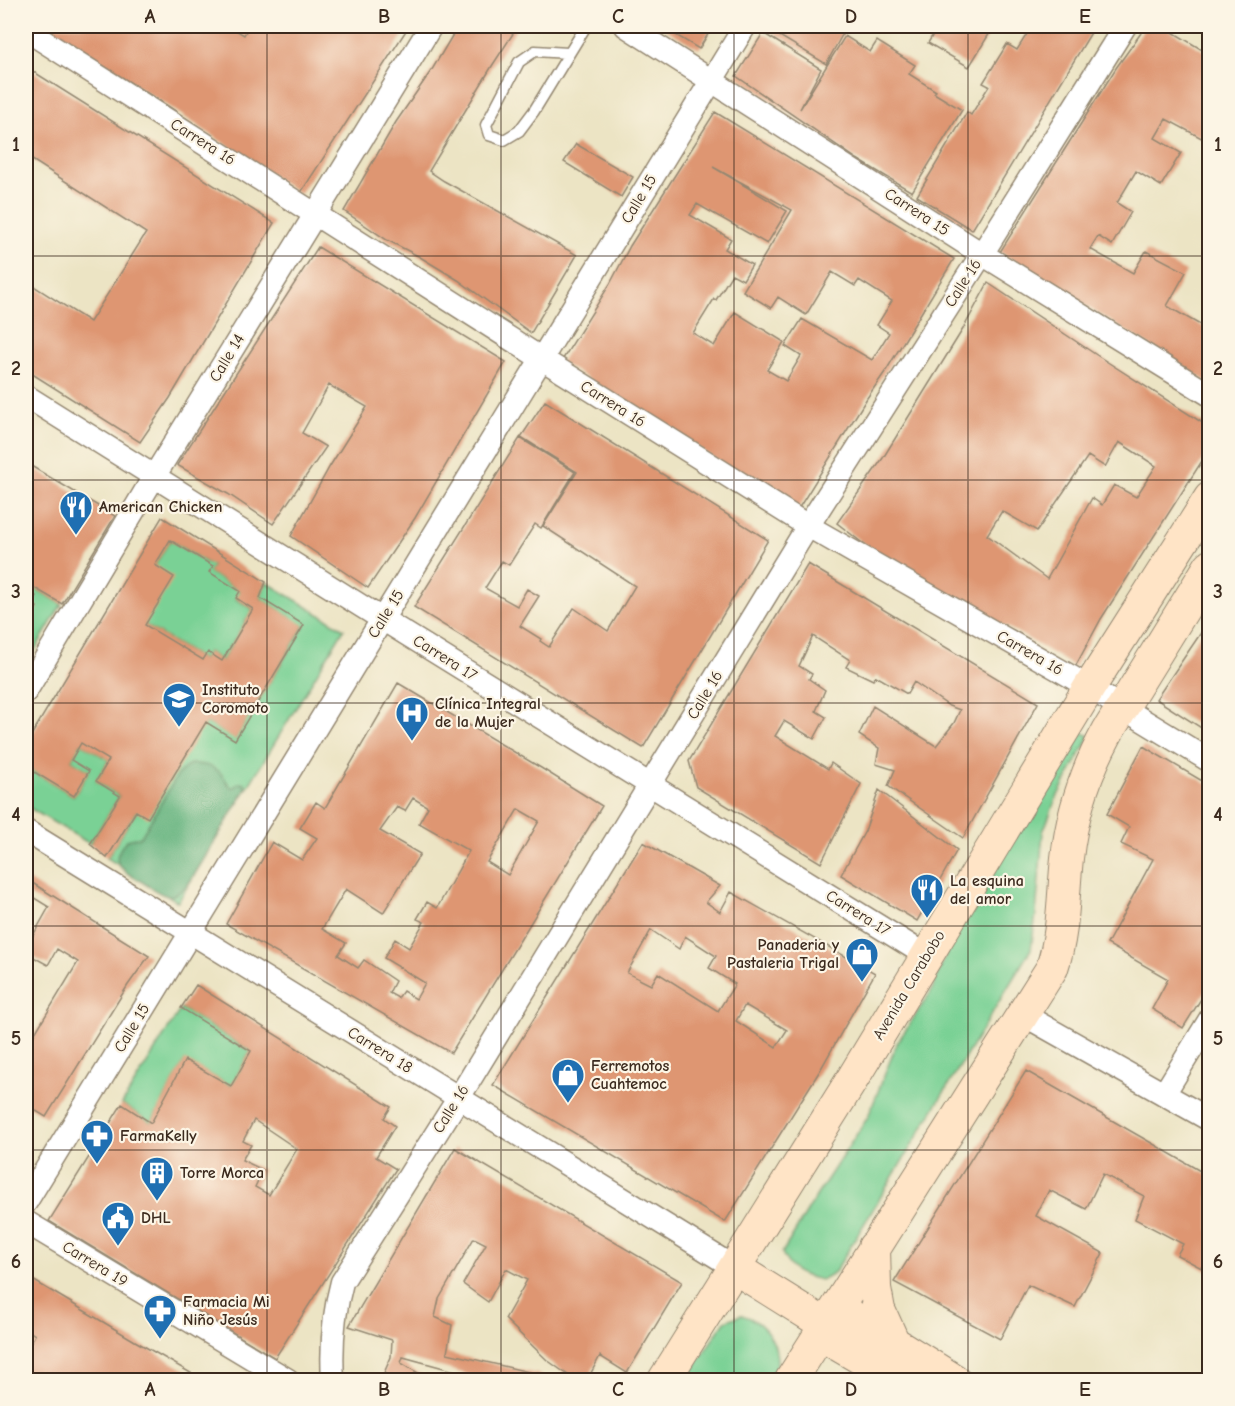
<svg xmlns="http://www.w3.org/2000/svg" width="1235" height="1406" font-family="'Comic Neue',sans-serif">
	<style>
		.green { fill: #7ad195; stroke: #5a7e5a; stroke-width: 1.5 }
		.forest { fill: #63b37e; stroke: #4f6e4e; stroke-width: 1.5 }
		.building { fill: #de9672; fill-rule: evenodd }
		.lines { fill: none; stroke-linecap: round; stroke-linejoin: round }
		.lane-casing { stroke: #948771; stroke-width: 13 }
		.street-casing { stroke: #948771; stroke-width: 25 }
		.secondary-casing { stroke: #948771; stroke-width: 34 }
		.lane { stroke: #fff; stroke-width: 10 }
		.street { stroke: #fff; stroke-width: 22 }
		.secondary { stroke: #ffe4c6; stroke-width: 32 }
		.grid { fill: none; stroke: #3b2a1e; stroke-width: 1.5; stroke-opacity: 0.55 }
		.labels { text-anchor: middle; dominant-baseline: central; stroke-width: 4.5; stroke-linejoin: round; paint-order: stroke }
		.street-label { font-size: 16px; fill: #3b2a1e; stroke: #fcf5e5 }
		.poi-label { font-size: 16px; font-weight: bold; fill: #3b2a1e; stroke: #fcf5e5; text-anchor: start }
		.neatline { fill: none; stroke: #3b2a1e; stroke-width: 2 }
		.grid-label { font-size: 20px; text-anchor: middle; font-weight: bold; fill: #3b2a1e }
	</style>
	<rect width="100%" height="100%" fill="#fcf5e5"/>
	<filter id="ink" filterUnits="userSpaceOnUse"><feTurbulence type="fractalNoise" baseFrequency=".0167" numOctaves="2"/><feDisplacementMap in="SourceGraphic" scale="12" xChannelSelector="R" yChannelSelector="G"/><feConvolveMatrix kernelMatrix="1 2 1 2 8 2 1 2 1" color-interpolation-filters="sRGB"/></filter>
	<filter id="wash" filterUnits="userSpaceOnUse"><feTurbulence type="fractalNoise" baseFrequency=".008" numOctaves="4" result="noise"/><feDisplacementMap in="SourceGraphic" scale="24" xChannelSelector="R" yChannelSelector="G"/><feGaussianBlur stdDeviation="1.35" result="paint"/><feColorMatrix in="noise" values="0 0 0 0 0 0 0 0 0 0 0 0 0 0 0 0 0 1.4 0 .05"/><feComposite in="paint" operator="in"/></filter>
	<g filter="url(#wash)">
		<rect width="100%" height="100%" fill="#ece4c4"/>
		<path class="green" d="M170,540L213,566L209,572L240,591L236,599L253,609L222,661L208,652L203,660L145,625L155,565Z
			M266,582L344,629L178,902L107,858L136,811L206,722L235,739L304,626L260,598Z
			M26,583L62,604L26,665Z
			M1076,729L1090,736L1056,799L1043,832L1036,914L1031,949L835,1272L821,1280C801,1275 792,1274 782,1253L817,1195L868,1117L897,1043L931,992L961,916Z
			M81,743L109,760L96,781L120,796L90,844L26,806V767L74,796L89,771L71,760Z
			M181,1008L251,1051L231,1086L185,1061L151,1123L122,1104Z
			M741,1315C769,1321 786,1355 772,1380H685L725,1321Z"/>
		<path class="forest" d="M190,764C202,764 215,765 223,776C227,781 227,784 232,788L240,783L245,784L246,789L191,880C185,887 178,896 167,896C158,893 150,887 142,882C122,870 106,863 127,840L141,837L179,773Z"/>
		<g id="blocks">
			<path class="building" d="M40,26H229L244,35L249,26H409L300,194L168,106Z
				M458,26H518L492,66L429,171L444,181L577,255L531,333L458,280L420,257L387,240L344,211L396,122L433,68Z
				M661,26H713L699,49Z
				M770,26H847L826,64L768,29Z
				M938,26H994L969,67L928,43Z
				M1032,26H1095L972,230L917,196L967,112L971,115L989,86L983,83L1007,44L1017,50Z
				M1146,26H1163L1209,54V142L1166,119L1155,138L1181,153L1161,186L1136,171L1117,203L1131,212L1112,245L1098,236L1090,249L1133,273L1146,251L1186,272L1167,306L1209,330V383L1000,252L1116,68Z
				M763,33L821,69L800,109L845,36L870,52L877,41L915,65L909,74L936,91L934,93L962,110L912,192L857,159L736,76Z
				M26,67L274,223L170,398L140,442L26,370V281L90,322L146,233L26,156Z
				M715,112L954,259L887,369L867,398L797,511L561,362L610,284L630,246ZM713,167L792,210L743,291L771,308L778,297L806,315L832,272L855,286L859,280L892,301L877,325L889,333L872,360L802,319L785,346L801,356L786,381L767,370L784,342L735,312L714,346L693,333L714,299L716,300L732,274L743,280L752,265L725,249L731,239L690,215L697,204L767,244L787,211Z
				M576,144L633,177L621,197L564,162Z
				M318,247L506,362L415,518L368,588L291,536L330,466L367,407L329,385L302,433L326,447L273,524L228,494L177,465Z
				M988,283L1098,356L1209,427V450L1101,619L1075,667L1015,631L977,613L874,552L837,523L883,458L963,329ZM1119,442L1156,466L1136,497L1114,485L1102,505L1092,498L1047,579L987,535L1002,511L1037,531L1088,456L1105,467Z
				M545,401L768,540L643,748L414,607L520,438L575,472L541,528L535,524L509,565L502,561L485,588L517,606L527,589L539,596L520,626L541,639L540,641L549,647L574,608L608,631L635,586L543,526L577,472L521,437Z
				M26,463L115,516L62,604L26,583Z
				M162,517L266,582L260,598L304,625L235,740L206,722L148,818L136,811L107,858L90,844L120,796L96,781L109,760L81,743L71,760L89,771L74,796L26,767V744ZM170,540L213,566L209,572L240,591L236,598L253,609L222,661L208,652L203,660L145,625L174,577L155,565Z
				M808,564L1038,703L963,838L888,786L895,770L876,764L879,748L859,735L873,706L936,746L954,723L960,710L949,706L914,682L907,694L876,676L873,680L846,667L850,660L813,636L799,666L812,674L809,679L825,690L816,711L826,717L814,739L784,721L775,736L828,769L831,763L861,784L821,863L696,787L689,761Z
				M26,590L36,596L31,604L37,607L26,626Z
				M1209,621V733L1156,699Z
				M398,683L541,768L602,806L451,1053L226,924L272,842L302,860L317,838L300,828L316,802L325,808ZM413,798L428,807L419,823L469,851L437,908L427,902L417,919L424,922L409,948L395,939L384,958L425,983L416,999L403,991L398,998L389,993L395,981L364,960L358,968L338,955L346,943L322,929L346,889L383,913L420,854L380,831L397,807L405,811ZM518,809L539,821L508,875L487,862Z
				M1143,746L1209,785V986L1183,1028L1152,1009L1168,979L1107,944L1153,859L1121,844L1129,827L1107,814Z
				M879,790L957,850L917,921L841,875L865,831Z
				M643,842L720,886L706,902L720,912L731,892L875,973L819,1072L725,1222L493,1085ZM651,930L679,949L685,936L716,956L709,968L735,984L718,1011L658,973L651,985L627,973ZM745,1005L787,1030L776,1047L736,1021Z
				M26,879L149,956L128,985L46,1117L28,1106L26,1109V1048L78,962L57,949L48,965L26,953V948L49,907L26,893Z
				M196,985L391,1107L384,1118L395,1126L376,1157L396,1169L275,1358L49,1221L122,1104L151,1123L185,1060L231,1086L251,1051L181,1008ZM254,1120L297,1149L269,1195L255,1187L263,1170L242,1160L251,1145L243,1141Z
				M1026,1071L1209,1176V1272L1177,1255L1183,1244L1135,1219L1144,1196L1103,1174L1086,1209L1049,1190L1036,1216L1103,1253L1075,1307L1028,1285L1000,1339L894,1282Z
				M455,1148L682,1282L627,1373L600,1356L591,1373L606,1380H566L568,1375L547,1360L505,1319L527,1280L506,1269L488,1302L463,1284L486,1244L474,1238L439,1299L435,1317L452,1325L447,1353L537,1374L550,1380H488L403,1357L401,1363L430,1380H395L384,1373L391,1357L392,1340L349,1326Z
				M26,1276L135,1341L203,1380H26V1351L35,1335L26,1329Z"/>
		</g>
	</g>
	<g filter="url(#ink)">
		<use href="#blocks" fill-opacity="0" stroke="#948771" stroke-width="1.5"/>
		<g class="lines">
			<g class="lane-casing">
				<path id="lane" d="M568,53L535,51L519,62L486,125L489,135L504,140L519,131L534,111L586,26"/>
			</g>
			<g class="street-casing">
				<path id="street" d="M626,26L982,254L1210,395
					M26,30L542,359L808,526L1070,676L1210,761
					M26,396L382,619L927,956
					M26,691L155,475L431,26
					M26,831L735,1268
					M1022,1014L1210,1120
					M1164,1094L1210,1019
					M26,1202L745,26
					M26,1222L288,1380
					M333,1380C331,1347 333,1315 342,1282L458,1099L808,526L982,254L1125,26"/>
			</g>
			<g class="secondary-casing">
				<path id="secondary" d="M874,1247L875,1288L879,1310L893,1341
					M735,1268L826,1325
					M826,1325L851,1316L954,1380
					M826,1325L835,1343L898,1380
					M664,1380L853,1078L1089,688L1210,498
					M791,1380L1052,968C1064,932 1063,895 1067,858C1072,813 1086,771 1108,731L1210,566"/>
			</g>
			<use href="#lane" class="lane"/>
			<use href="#street" class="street"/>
			<use href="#secondary" class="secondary"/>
		</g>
	</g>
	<path class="grid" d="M267,26V1380M501,26V1380M734,26V1380M968,26V1380M26,256H1210M26,480H1210M26,703H1210M26,926H1210M26,1150H1210"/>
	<defs>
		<g id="restaurant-pin" transform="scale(1.725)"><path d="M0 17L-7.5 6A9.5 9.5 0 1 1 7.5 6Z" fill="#1f6fb2" stroke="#fcf5e5"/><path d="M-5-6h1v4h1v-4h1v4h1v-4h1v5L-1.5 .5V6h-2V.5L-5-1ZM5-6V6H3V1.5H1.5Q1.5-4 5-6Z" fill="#fff"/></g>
		<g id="school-pin" transform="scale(1.725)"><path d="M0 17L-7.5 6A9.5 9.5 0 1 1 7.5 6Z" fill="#1f6fb2" stroke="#fcf5e5"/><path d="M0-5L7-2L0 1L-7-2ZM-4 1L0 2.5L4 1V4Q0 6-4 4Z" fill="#fff"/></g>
		<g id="hospital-pin" transform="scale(1.725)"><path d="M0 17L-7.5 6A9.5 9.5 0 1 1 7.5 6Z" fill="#1f6fb2" stroke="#fcf5e5"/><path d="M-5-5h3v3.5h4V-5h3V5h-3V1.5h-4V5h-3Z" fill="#fff"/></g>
		<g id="shop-pin" transform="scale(1.725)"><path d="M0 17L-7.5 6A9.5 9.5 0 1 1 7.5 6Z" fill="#1f6fb2" stroke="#fcf5e5"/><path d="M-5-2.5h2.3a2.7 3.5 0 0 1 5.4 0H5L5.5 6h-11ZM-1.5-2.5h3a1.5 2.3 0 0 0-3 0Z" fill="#fff"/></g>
		<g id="pharmacy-pin" transform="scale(1.725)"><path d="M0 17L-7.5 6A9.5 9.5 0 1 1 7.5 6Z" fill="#1f6fb2" stroke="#fcf5e5"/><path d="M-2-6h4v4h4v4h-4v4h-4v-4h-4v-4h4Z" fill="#fff"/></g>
		<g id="building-pin" transform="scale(1.725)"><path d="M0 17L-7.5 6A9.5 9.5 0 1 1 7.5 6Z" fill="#1f6fb2" stroke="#fcf5e5"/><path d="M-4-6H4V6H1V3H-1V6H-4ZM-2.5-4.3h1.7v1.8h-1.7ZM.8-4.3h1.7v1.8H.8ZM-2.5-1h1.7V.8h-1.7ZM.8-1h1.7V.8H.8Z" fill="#fff"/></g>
		<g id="civic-pin" transform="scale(1.725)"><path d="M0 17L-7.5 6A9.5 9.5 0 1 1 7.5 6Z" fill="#1f6fb2" stroke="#fcf5e5"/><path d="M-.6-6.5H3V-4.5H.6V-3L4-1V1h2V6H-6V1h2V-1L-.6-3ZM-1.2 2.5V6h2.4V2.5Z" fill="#fff"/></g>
	</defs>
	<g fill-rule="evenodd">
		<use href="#restaurant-pin" x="76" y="507"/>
		<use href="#school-pin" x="179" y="699"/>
		<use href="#hospital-pin" x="412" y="713"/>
		<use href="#restaurant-pin" x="927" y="890"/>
		<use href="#shop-pin" x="862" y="954"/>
		<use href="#shop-pin" x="568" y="1075"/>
		<use href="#pharmacy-pin" x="97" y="1136"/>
		<use href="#building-pin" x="157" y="1173"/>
		<use href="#civic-pin" x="118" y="1218"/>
		<use href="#pharmacy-pin" x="160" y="1311"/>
	</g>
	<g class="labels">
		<g class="street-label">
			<text transform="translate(203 142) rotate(32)">Carrera 16</text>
			<text transform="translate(639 199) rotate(-59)">Calle 15</text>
			<text transform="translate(917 212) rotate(33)">Carrera 15</text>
			<text transform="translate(963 283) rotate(-57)">Calle 16</text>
			<text transform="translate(227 358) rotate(-59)">Calle 14</text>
			<text transform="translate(613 404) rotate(32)">Carrera 16</text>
			<text transform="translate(386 614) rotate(-58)">Calle 15</text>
			<text transform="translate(1030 653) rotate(30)">Carrera 16</text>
			<text transform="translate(445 658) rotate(32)">Carrera 17</text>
			<text transform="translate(705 695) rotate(-59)">Calle 16</text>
			<text transform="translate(858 913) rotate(32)">Carrera 17</text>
			<text transform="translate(909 985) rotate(-59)">Avenida Carabobo</text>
			<text transform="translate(132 1028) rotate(-59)">Calle 15</text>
			<text transform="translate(380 1050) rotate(32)">Carrera 18</text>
			<text transform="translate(451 1109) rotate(-58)">Calle 16</text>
			<text transform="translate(95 1264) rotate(31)">Carrera 19</text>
		</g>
		<g class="poi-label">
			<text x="99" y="507">American Chicken</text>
			<text x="202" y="690">Instituto<tspan x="202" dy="18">Coromoto</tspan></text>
			<text x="435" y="704">Clínica Integral<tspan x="435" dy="18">de la Mujer</tspan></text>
			<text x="950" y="881">La esquina<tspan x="950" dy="18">del amor</tspan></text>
			<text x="839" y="945" text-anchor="end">Panaderia y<tspan x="839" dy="18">Pastaleria Trigal</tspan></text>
			<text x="591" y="1066">Ferremotos<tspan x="591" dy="18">Cuahtemoc</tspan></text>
			<text x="120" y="1136">FarmaKelly</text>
			<text x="180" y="1173">Torre Morca</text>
			<text x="141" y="1218">DHL</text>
			<text x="183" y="1302">Farmacia Mi<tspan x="183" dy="18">Niño Jesús</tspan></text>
		</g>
	</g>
	<rect width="1235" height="1406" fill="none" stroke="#fcf5e5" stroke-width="66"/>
	<rect x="33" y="33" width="1169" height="1340" class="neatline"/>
	<g class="grid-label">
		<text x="150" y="23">A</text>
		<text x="384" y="23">B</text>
		<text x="618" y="23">C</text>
		<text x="851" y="23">D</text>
		<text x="1085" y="23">E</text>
		<text x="16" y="151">1</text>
		<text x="1218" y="151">1</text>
		<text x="16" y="375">2</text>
		<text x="1218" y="375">2</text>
		<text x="16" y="598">3</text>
		<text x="1218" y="598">3</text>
		<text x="16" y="821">4</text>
		<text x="1218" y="821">4</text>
		<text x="16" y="1045">5</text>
		<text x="1218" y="1045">5</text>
		<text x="16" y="1268">6</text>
		<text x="1218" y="1268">6</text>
		<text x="150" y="1396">A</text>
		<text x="384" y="1396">B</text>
		<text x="618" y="1396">C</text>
		<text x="851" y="1396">D</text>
		<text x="1085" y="1396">E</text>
	</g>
</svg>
